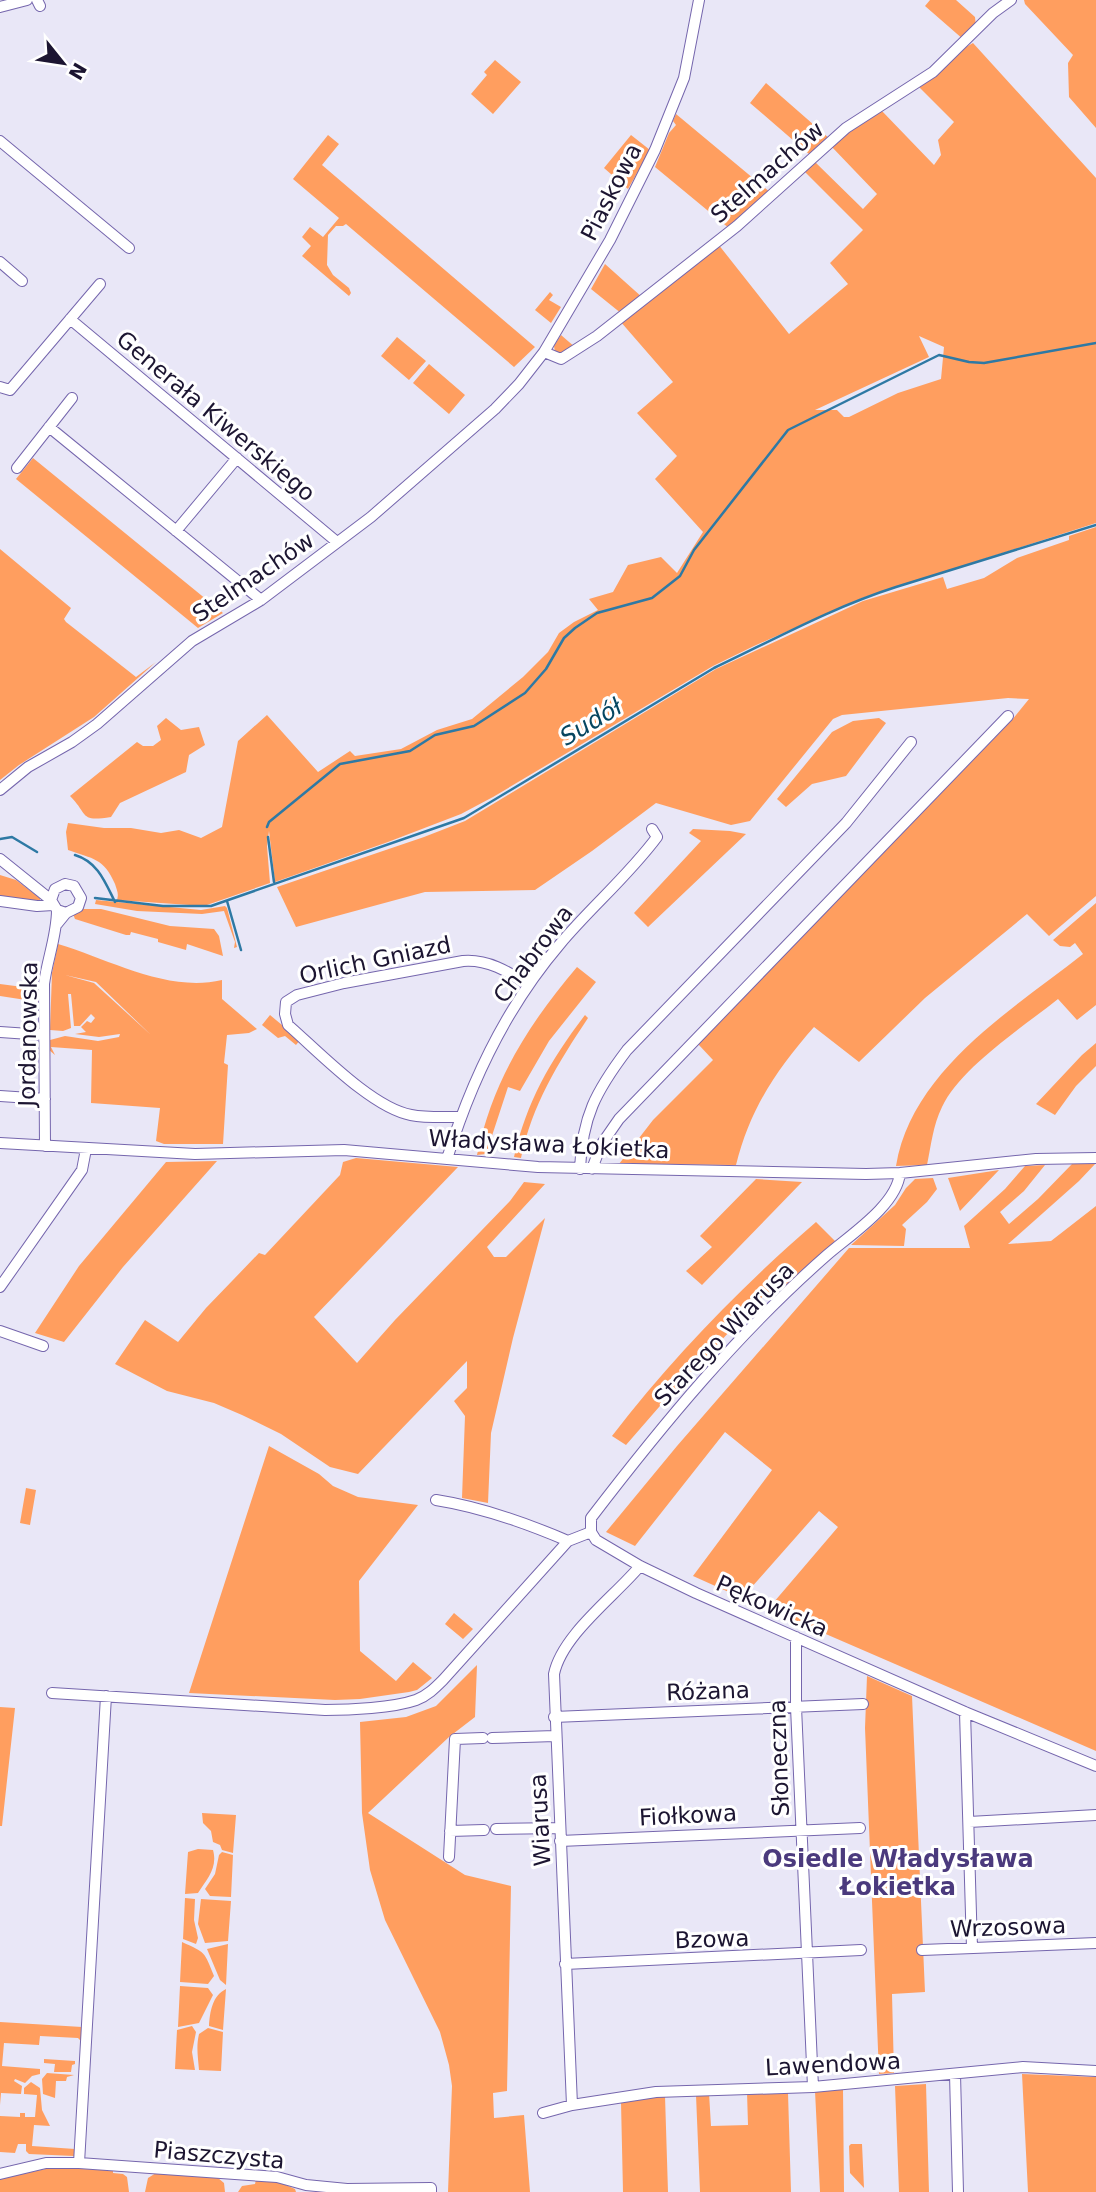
<svg xmlns="http://www.w3.org/2000/svg" width="1096" height="2192" font-family="'DejaVu Sans',sans-serif">
	<style>
		.green { fill: #ff9e5f; fill-rule: evenodd }
		.lines { fill: none; stroke-linecap: round; stroke-linejoin: round }
		.stream { stroke: #2e79a4; stroke-width: 2.5 }
		.minor-casing { stroke: #7566ad; stroke-width: 12 }
		.minor { stroke: #fff; stroke-width: 10 }
		.labels { text-anchor: middle; dominant-baseline: central; stroke-width: 6; stroke-linejoin: round; paint-order: stroke }
		.street-label { font-size: 23px; fill: #1c1531; stroke: #fff }
		.water-label { font-size: 24px; font-style: italic; fill: #064660; stroke: #fff }
		.neighbourhood-label { font-size: 24px; font-weight: bold; fill: #4b3a7d; stroke: #fff }
	</style>
	<rect width="100%" height="100%" fill="#e9e7f7"/>
	<path class="green" d="M930,0H956L975,17L976,27L964,40L925,6Z
		M1024,0H1096V128L1069,97L1068,63L1073,55L1025,4Z
		M973,43L1096,178V523L862,598L754,646L713,666L493,797L461,814L388,842L275,882L269,831L267,846L270,883L204,906L117,900C119,893 117,891 115,884C104,858 93,859 68,850L66,832L68,823L104,828H131L161,833L179,830L201,838L222,827L238,741L267,715L318,772L350,751L355,756L401,749L437,730L472,719L523,677L548,652L559,633L574,622L598,610L589,599L613,592L628,565L661,557L677,573L703,532L655,479L677,456L637,413L673,382L620,321L718,244L789,334L848,284L830,263L863,230L803,170L814,161L863,209L877,194L831,146L848,129L881,110L934,165L941,155L938,140L954,122L918,86L959,51ZM919,336L944,347L941,379L898,393L849,417H844L837,410H815L929,357Z
		M495,60L521,82L493,114L471,94L487,75L484,72Z
		M766,83L830,139L809,154L750,103Z
		M676,114L771,193L730,229L655,167L669,133L676,125L673,121Z
		M328,135L339,144L322,165L535,347L514,367L346,224L343,226H336L328,235L327,265L333,275L349,288L351,293L349,296L302,256L311,246L302,237L310,227L323,237L339,218L293,179Z
		M631,135L650,150L628,189L604,168Z
		M605,264L643,298L622,314L591,289Z
		M550,292L553,295L549,300L561,307L551,323L535,310Z
		M561,335L576,348L566,354L555,352L554,346Z
		M397,337L426,361L409,380L381,356Z
		M429,364L465,395L449,414L413,383Z
		M33,458L223,613L198,628L16,479Z
		M1096,527V896L1049,936L1027,914L925,998L859,1062L814,1027C776,1070 750,1109 736,1165L619,1164L653,1120L713,1060L698,1044L1012,720L1029,699L1008,698L842,715L833,719L750,821L731,825L656,803L592,851L535,890L425,892L296,927L277,887L424,837L465,821L716,669L863,601L943,577L947,589L984,578L1017,558L1069,540V536Z
		M0,549L71,608L64,619L66,622L136,677L156,662L94,717L19,765L0,780Z
		M166,718L181,730L199,727L205,745L189,755L186,772L120,803L111,817C79,822 89,815 70,796L137,742L143,746H153L161,740L157,726Z
		M879,718L886,723L846,776L812,784L786,807L777,799L832,732L853,721Z
		M693,829L730,831L746,834L648,927L634,913L701,841L689,833Z
		M0,875L16,880L40,898V902L0,897Z
		M96,900L201,910L225,906L227,908L237,947L234,948L235,942L224,911L202,914L137,911L95,904Z
		M1096,903V1005L1077,1020L1058,999C1023,1027 961,1067 942,1107C933,1125 931,1146 927,1165L896,1166C912,1070 1012,1010 1083,954L1075,943L1070,947L1060,946L1053,940Z
		M82,909H101L170,926L214,929L219,936L223,956L187,944L186,950L158,942V939L131,932L130,935H126L75,919L73,914Z
		M58,944C109,959 167,993 222,980V999L257,1029L249,1033L227,1035L224,1063L228,1065L223,1144H164L156,1141L160,1108L91,1103L92,1050L51,1047L55,1055L49,1050L50,1040L65,1036L98,1041L119,1037L120,1034L99,1037L75,1034L86,1032L81,1027L87,1021L91,1023L95,1018L91,1014L80,1026H74L71,994H68L71,1028L63,1031L50,1030L52,973ZM65,975L96,982L151,1035L94,983Z
		M577,967L596,982L549,1041L520,1091L508,1087L486,1154L477,1155C493,1080 528,1025 577,967Z
		M0,984L38,989L39,1002L0,996Z
		M270,1015L300,1040L296,1045L285,1036L278,1038L262,1025Z
		M585,1015L588,1018C558,1063 532,1105 521,1158L514,1157C527,1101 550,1061 585,1015Z
		M1096,1043V1066L1076,1086L1055,1115L1036,1104L1082,1055Z
		M356,1158L458,1167L314,1317L357,1363L395,1320L510,1201L524,1182L545,1184L487,1247L494,1257H506L545,1218L513,1338L491,1433L488,1503L462,1498L465,1416L454,1401L467,1388V1361L358,1474L330,1467L281,1434L242,1415L214,1403L167,1391L115,1364L145,1320L178,1342L206,1308L259,1253L265,1255L340,1175L343,1162Z
		M217,1161L123,1267L64,1342L35,1333L79,1266L166,1162Z
		M1096,1163L1079,1181L1008,1244L1051,1241L1096,1206V1751L768,1609L838,1527L819,1511L742,1598L693,1576L772,1470L725,1432L635,1546L606,1532L677,1446L849,1248H970L964,1226L1005,1189L1025,1166L1045,1165L1024,1191L1000,1212L1009,1224L1038,1199L1072,1164Z
		M999,1170L960,1211L948,1178Z
		M933,1178L937,1189L927,1202L902,1225L906,1229L904,1246L851,1245L895,1205L906,1188L915,1179Z
		M756,1179L802,1182L702,1285L686,1271L712,1247L700,1236Z
		M816,1222L835,1241L776,1296L766,1293L666,1399L626,1445L612,1436C672,1358 742,1286 816,1222Z
		M269,1446L319,1474L333,1486L358,1497L418,1505L359,1581L360,1651L396,1681L413,1662L432,1678L417,1690L409,1692L360,1699L335,1700L189,1693Z
		M26,1488L36,1490L30,1525L20,1523Z
		M454,1613L473,1629L463,1639L445,1624Z
		M477,1665L475,1717L449,1737L368,1813L465,1875L511,1886L507,2091L493,2093L494,2118L524,2115L530,2192H448L452,2086L449,2065L440,2032L385,1920L370,1870L362,1813L360,1722L406,1717L436,1706Z
		M867,1676L912,1696L925,1992L892,1994L894,2073L879,2074L865,1728Z
		M0,1707L15,1708L2,1826H0Z
		M202,1813L236,1815L233,1853L222,1850L220,1845L213,1842L211,1831L203,1823Z
		M198,1849L213,1850C218,1868 207,1879 198,1893L185,1894L188,1852Z
		M222,1852L233,1855L231,1897L210,1896L205,1889L215,1874L219,1855Z
		M185,1898L195,1899L194,1920L198,1938L196,1944L183,1939Z
		M201,1899L231,1901L228,1941L205,1943L198,1924Z
		M182,1942C206,1953 204,1951 214,1976L208,1984L180,1982Z
		M228,1944L226,1985L220,1980L207,1949Z
		M180,1986L208,1988L213,1995L199,2023L178,2027Z
		M226,1989L223,2030L209,2026C210,2012 212,1996 226,1989Z
		M0,2022L82,2027L81,2041L78,2038L40,2036L39,2045L4,2043L2,2066L40,2069V2074L32,2076L25,2083L15,2079L14,2081L22,2086L21,2094L1,2093L0,2105Z
		M192,2026L196,2032L192,2052L195,2070L175,2069L177,2030Z
		M208,2028L223,2032L221,2071L199,2070C198,2057 196,2047 199,2034Z
		M44,2059L75,2061V2064L72,2065L71,2072H54L55,2064L44,2063Z
		M47,2073L74,2075L67,2077L66,2081H56L55,2098L43,2094L42,2079Z
		M1022,2074L1096,2077V2192H1028Z
		M31,2082L40,2088L42,2110L50,2126L34,2125L32,2146L75,2149L74,2156L29,2154L26,2151V2144H18L15,2153L0,2152V2116L20,2117V2113H25V2117H35L37,2095L24,2094V2088Z
		M926,2084L929,2192H899L895,2086Z
		M843,2089L844,2192H820L815,2091Z
		M747,2092L788,2093L791,2192H700L696,2095L709,2093L711,2126L748,2125Z
		M665,2096L668,2192H623L621,2102Z
		M851,2144H862L864,2188L850,2173L849,2146Z
		M50,2168L113,2170V2173L123,2174L127,2177L129,2192H0V2179Z
		M156,2173L218,2178L224,2183L225,2192H145L148,2178Z
		M256,2180L279,2182L295,2189L296,2192H238L242,2186L255,2184Z"/>
	<g class="lines">
		<path class="stream" d="M267,827L269,822L340,764L410,751L435,735L474,726L525,693L546,669L564,638L575,628L597,613L652,598L680,576L694,550L788,430L939,355L969,362L984,363L1096,343
			M268,837L274,882
			M0,839L12,837L37,852
			M75,855C98,862 105,882 115,902
			M95,898L163,906H211L464,818L714,668C773,640 833,607 896,587C962,566 1030,546 1096,525
			M227,901L241,950"/>
		<g class="minor-casing">
			<path id="minor" d="M37,0L40,6
				M0,7L27,0
				M0,141L129,248
				M0,262L22,281
				M70,319L337,542
				M544,352L561,359L597,336L737,226L846,128L933,72L993,13L1011,0
				M0,387L10,390L100,284
				M49,427L261,600
				M17,468L72,398
				M176,531L237,458
				M0,790L28,767L72,742L97,724L192,641L261,600L371,517L495,409L519,384L544,352L610,240L655,150L684,78L699,0
				M0,859L51,900
				M0,901L37,906L53,905
				M57,924L66,913L78,907L81,898L74,886L65,884L55,889L51,900L57,910L66,913
				M0,1032L44,1035
				M0,1096L45,1099
				M460,1117C444,1117 426,1118 411,1115C372,1108 318,1051 288,1025L285,1014L286,1002L297,995L344,983L463,961C487,959 508,971 528,985
				M0,1143L195,1154L344,1150L538,1167L866,1174L900,1173L1036,1159L1096,1158
				M45,1146L44,984C47,960 57,935 57,910
				M447,1159C471,1081 507,1006 560,944C591,907 628,876 657,837L652,829
				M580,1169C582,1117 596,1091 627,1050L846,823L911,742
				M592,1169L601,1145L619,1119L1008,716
				M0,1287L82,1170L86,1149
				M0,1331L43,1346
				M436,1500C481,1507 526,1523 568,1541L591,1532
				M591,1532L596,1540L640,1566L696,1593L965,1712L1096,1766
				M591,1532V1518C663,1424 738,1333 827,1255C850,1235 897,1205 900,1173
				M796,1637V1707L813,2087
				M52,1693L325,1710C350,1710 393,1708 416,1700C427,1696 435,1688 443,1680L568,1541
				M965,1712L972,1948
				M554,1717L863,1704
				M492,1738L555,1736
				M969,1822L1096,1815
				M496,1829L560,1828
				M450,1831L484,1830
				M560,1841L860,1828
				M449,1857L455,1739L483,1738
				M922,1950L1096,1943
				M565,1964L861,1950
				M955,2074L958,2192
				M572,2105L554,1674C562,1635 614,1597 640,1566
				M543,2113L572,2105L656,2092L813,2087L1023,2067L1096,2071
				M79,2163L106,1696
				M0,2174L46,2163H79L277,2177L306,2185L347,2189L431,2188V2192"/>
		</g>
		<use href="#minor" class="minor"/>
	</g>
	<g class="labels">
		<g class="street-label">
			<text transform="translate(767 172) rotate(-41)">Stelmachów</text>
			<text transform="translate(611 192) rotate(-63)">Piaskowa</text>
			<text transform="translate(216 416) rotate(40)">Generała Kiwerskiego</text>
			<text transform="translate(253 577) rotate(-34)">Stelmachów</text>
			<text transform="translate(533 954) rotate(-53)">Chabrowa</text>
			<text transform="translate(375 960) rotate(-12)">Orlich Gniazd</text>
			<text transform="translate(28 1034) rotate(-89)">Jordanowska</text>
			<text transform="translate(549 1144) rotate(3)">Władysława Łokietka</text>
			<text transform="translate(724 1334) rotate(-46)">Starego Wiarusa</text>
			<text transform="translate(772 1606) rotate(24)">Pękowicka</text>
			<text transform="translate(708 1691) rotate(-2)">Różana</text>
			<text transform="translate(779 1758) rotate(-92)">Słoneczna</text>
			<text transform="translate(688 1815) rotate(-3)">Fiołkowa</text>
			<text transform="translate(540 1820) rotate(-93)">Wiarusa</text>
			<text transform="translate(1008 1927) rotate(-2)">Wrzosowa</text>
			<text transform="translate(712 1939) rotate(-2)">Bzowa</text>
			<text transform="translate(833 2064) rotate(-3)">Lawendowa</text>
			<text transform="translate(219 2155) rotate(5)">Piaszczysta</text>
		</g>
		<g class="water-label">
			<text transform="translate(591 722) rotate(-31)">Sudół</text>
		</g>
		<g class="neighbourhood-label">
			<text x="898" y="1859">Osiedle Władysława<tspan x="898" dy="28">Łokietka</tspan></text>
		</g>
	</g>
	<g transform="translate(63 63) rotate(120)" stroke="#ffffff" stroke-width="5" paint-order="stroke">
	<path d="M0-5L12 26L0 18L-12 26Z" fill="#1c1531"/>
	<text y="-10" font-size="19" font-weight="bold" text-anchor="middle" fill="#1c1531">N</text>
	</g>
</svg>
